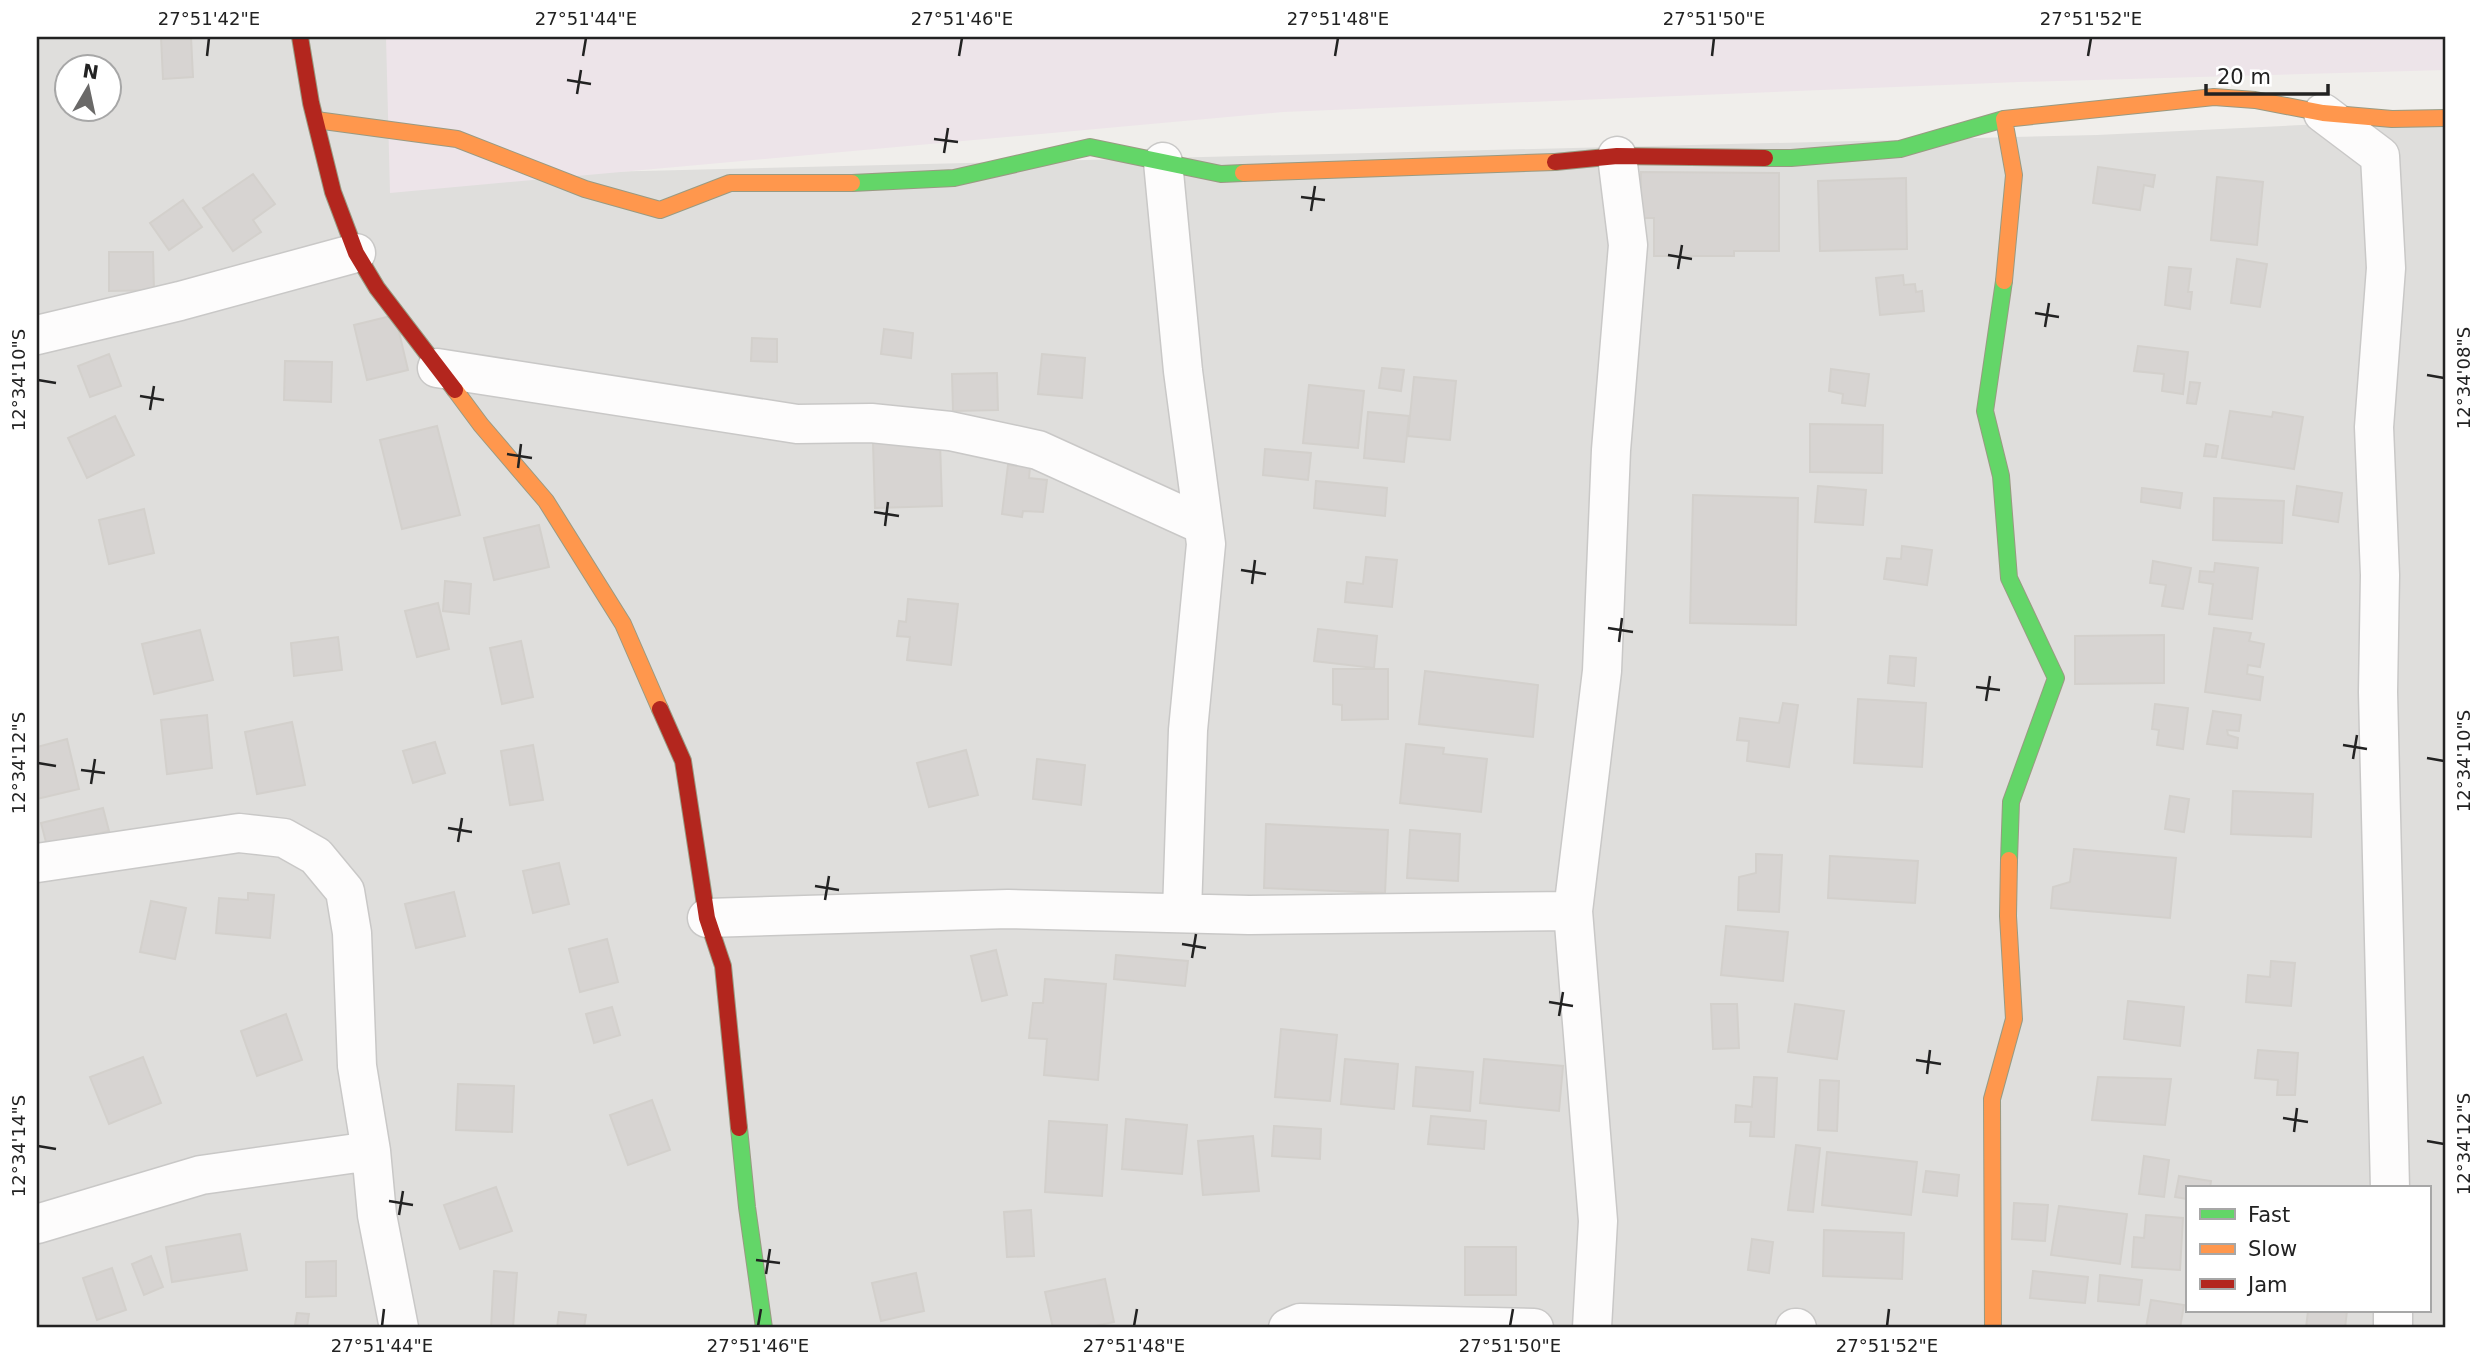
<svg xmlns="http://www.w3.org/2000/svg" width="2483" height="1365" font-family="'DejaVu Sans',sans-serif">
	<style>
		.residential { fill: #dfdedc; fill-rule: evenodd }
		.industrial { fill: #ede4e9 }
		.building { fill: #d7d4d2; stroke: #d3d0cc; stroke-width: 2 }
		.lines { fill: none; stroke-linecap: round; stroke-linejoin: round }
		.street-casing { stroke: #c9c8c7; stroke-width: 41 }
		.fast-casing { stroke: #999a82; stroke-width: 18 }
		.slow-casing { stroke: #999a82; stroke-width: 18 }
		.jam-casing { stroke: #999a82; stroke-width: 18 }
		.street { stroke: #fdfcfc; stroke-width: 38 }
		.fast { stroke: #63d668; stroke-width: 16 }
		.slow { stroke: #ff974d; stroke-width: 16 }
		.jam { stroke: #b3261e; stroke-width: 16 }
		.ticks { fill: none; stroke: #222; stroke-width: 2.5 }
		.neatline { fill: none; stroke: #222; stroke-width: 2.5 }
		.ticks-label { font-size: 18px; text-anchor: middle; fill: #222 }
	</style>
	<rect width="100%" height="100%" fill="#f0eeeb"/>
	<path class="residential" d="M37,37H391L396,177L2097,135L2446,118V1328H37ZM66,66H108V108H66ZM2187,1188H2429V1311H2187Z"/>
	<path class="industrial" d="M386,37H2446V70L2019,82L1283,112L390,193Z"/>
	<path class="building" d="M161,37H191L193,77L163,79Z
		M2098,167L2155,175L2153,187L2144,185L2140,210L2093,203Z
		M1641,172L1779,173V251H1734V256H1654V218H1641Z
		M253,174L275,204L253,220L261,232L233,251L203,208Z
		M2217,177L2263,182L2257,245L2211,240Z
		M1906,178L1907,249L1820,251L1818,181Z
		M183,200L202,227L169,250L150,223Z
		M109,252H153L154,290L109,291Z
		M2237,259L2267,264L2260,307L2231,303Z
		M2169,267L2191,269L2188,292H2192L2190,309L2165,305Z
		M1903,275L1904,285L1915,284L1916,292L1922,291L1924,311L1880,315L1876,278Z
		M395,315L408,370L367,380L354,325Z
		M884,329L913,333L911,358L881,354Z
		M752,338L777,339V362L751,361Z
		M2138,346L2188,352L2183,394L2162,391L2164,374L2134,371Z
		M109,354L121,386L90,397L78,366Z
		M1042,354L1085,358L1082,398L1038,394Z
		M285,361L332,362L331,402L284,400Z
		M1382,368L1404,370L1401,391L1379,388Z
		M1831,369L1869,374L1865,406L1842,403L1843,394L1829,391Z
		M997,373L998,410L953,411L952,374Z
		M1414,377L1456,381L1450,440L1408,436Z
		M2190,382L2200,383L2196,404L2187,403Z
		M1309,385L1364,391L1358,448L1303,443Z
		M2230,411L2272,417L2273,412L2303,417L2294,469L2222,458Z
		M1368,412L1409,416L1404,462L1364,458Z
		M115,416L134,455L87,478L68,438Z
		M1810,424L1883,425L1882,473L1810,472Z
		M437,426L460,515L402,529L380,440Z
		M940,442L942,506L875,508L873,443Z
		M2206,444L2218,446L2216,457L2204,456Z
		M1265,449L1311,453L1308,480L1263,475Z
		M1008,465L1030,467L1029,478L1047,480L1043,512L1023,511L1022,517L1002,514Z
		M1316,481L1387,488L1385,516L1314,508Z
		M1818,486L1866,490L1863,525L1815,522Z
		M2297,486L2342,493L2338,522L2293,515Z
		M2142,488L2182,493L2180,508L2141,502Z
		M1693,495L1798,498L1796,625L1690,623Z
		M2214,498L2284,501L2282,543L2213,540Z
		M144,509L154,553L109,564L99,520Z
		M539,525L549,567L494,580L484,538Z
		M1902,546L1932,550L1927,585L1884,579L1887,558L1901,559Z
		M1366,557L1397,560L1392,607L1345,602L1347,582L1363,584Z
		M2153,561L2191,568L2183,609L2162,606L2166,585L2150,583Z
		M2215,563L2258,568L2252,619L2209,614L2213,584L2199,582L2200,571L2214,572Z
		M445,581L471,584L469,614L443,611Z
		M908,599L958,604L951,665L907,660L910,637L897,636L899,621L906,622Z
		M438,603L449,649L417,657L405,611Z
		M2214,628L2251,633L2249,641L2264,644L2260,667L2248,665L2247,674L2263,677L2260,700L2205,692Z
		M1318,629L1377,636L1374,668L1314,661Z
		M200,630L213,680L154,694L142,644Z
		M2164,635V683L2075,684V636Z
		M338,637L342,670L294,676L291,643Z
		M521,641L533,697L502,704L490,648Z
		M1890,656L1916,658L1914,686L1888,683Z
		M1333,669H1388V719L1342,720V705L1333,704Z
		M1425,671L1538,685L1533,737L1419,724Z
		M1858,699L1926,703L1922,767L1854,763Z
		M1783,703L1798,705L1789,767L1747,761L1749,741L1737,740L1740,718L1779,723Z
		M2155,704L2188,708L2183,749L2157,745L2159,730L2152,729Z
		M2213,711L2241,715L2239,731L2227,730L2228,735L2238,738L2237,748L2207,744Z
		M207,715L212,768L167,774L161,720Z
		M292,722L305,785L257,794L245,732Z
		M67,739L79,789L37,799V747Z
		M435,742L445,773L413,783L403,751Z
		M1406,744L1444,748L1443,754L1487,759L1481,812L1400,803Z
		M533,745L543,800L510,805L501,751Z
		M966,750L978,795L929,807L917,763Z
		M1037,759L1085,765L1081,805L1033,799Z
		M2233,791L2313,794L2311,837L2231,834Z
		M2170,796L2189,799L2184,832L2165,829Z
		M103,808L109,831L47,846L41,823Z
		M1266,824L1388,830L1385,893L1264,888Z
		M1410,830L1460,834L1458,881L1407,878Z
		M2074,849L2176,858L2170,918L2051,908L2053,887L2070,882Z
		M1756,854L1782,855L1779,912L1738,910L1739,877L1756,873Z
		M1830,856L1918,861L1915,903L1828,898Z
		M559,863L569,904L533,913L523,871Z
		M454,892L465,936L416,948L405,904Z
		M248,893L274,895L270,938L216,933L219,898L248,900Z
		M151,901L186,908L175,959L140,952Z
		M1726,926L1788,932L1783,981L1721,975Z
		M607,939L618,982L580,992L569,949Z
		M996,950L1007,995L982,1001L971,956Z
		M1116,955L1188,961L1185,986L1114,979Z
		M2271,961L2295,963L2291,1006L2246,1002L2248,975L2270,977Z
		M1045,979L1106,984L1098,1080L1044,1075L1047,1039L1029,1038L1033,1003H1043Z
		M2128,1001L2184,1007L2180,1046L2124,1039Z
		M1711,1004H1737L1739,1048L1713,1049Z
		M1795,1004L1844,1011L1837,1059L1788,1052Z
		M612,1007L620,1035L594,1043L586,1014Z
		M286,1014L302,1060L257,1076L241,1031Z
		M1281,1029L1337,1035L1330,1101L1275,1097Z
		M2258,1050L2298,1053L2295,1095H2277L2278,1080L2255,1078Z
		M143,1057L161,1103L109,1124L90,1077Z
		M1345,1059L1398,1064L1394,1109L1341,1104Z
		M1484,1059L1563,1066L1559,1111L1480,1103Z
		M1416,1067L1473,1072L1470,1111L1413,1106Z
		M1754,1077L1777,1078L1774,1137L1750,1136L1751,1122H1735L1736,1105L1752,1107Z
		M2098,1077L2171,1079L2165,1125L2092,1120Z
		M1820,1080L1839,1081L1837,1131L1818,1130Z
		M458,1084L514,1086L512,1132L456,1130Z
		M652,1100L670,1150L628,1165L610,1115Z
		M1431,1116L1486,1121L1484,1149L1428,1144Z
		M1126,1119L1187,1125L1182,1174L1122,1169Z
		M1049,1121L1107,1125L1102,1196L1045,1192Z
		M1274,1126L1321,1129L1320,1159L1272,1156Z
		M1253,1136L1259,1191L1203,1195L1198,1141Z
		M1796,1145L1820,1148L1813,1212L1788,1210Z
		M1827,1152L1917,1162L1911,1215L1822,1205Z
		M2144,1156L2169,1160L2164,1197L2139,1194Z
		M1926,1171L1959,1175L1957,1196L1923,1192Z
		M2179,1176L2211,1181L2210,1188H2187V1199L2175,1197Z
		M496,1187L512,1231L460,1249L444,1205Z
		M2014,1203L2048,1205L2045,1241L2012,1239Z
		M2059,1206L2127,1214L2120,1264L2051,1255Z
		M1031,1210L1034,1256L1007,1257L1004,1212Z
		M2146,1215L2183,1218L2180,1270L2132,1267L2134,1237L2144,1238Z
		M1824,1230L1904,1233L1902,1279L1823,1276Z
		M240,1234L247,1270L172,1282L166,1247Z
		M1752,1239L1773,1242L1769,1273L1748,1270Z
		M1465,1247H1516V1295H1465Z
		M151,1256L163,1287L144,1295L132,1264Z
		M336,1261V1296L306,1297V1262Z
		M112,1268L126,1310L97,1320L83,1278Z
		M494,1271L517,1273L513,1328H491Z
		M2033,1271L2088,1277L2085,1303L2030,1298Z
		M916,1273L924,1311L881,1321L872,1283Z
		M2100,1275L2142,1280L2139,1305L2098,1301Z
		M1105,1279L1114,1322L1085,1328H1053L1045,1292Z
		M2151,1300L2184,1305L2180,1328H2146Z
		M2308,1311H2347L2345,1328H2306Z
		M559,1312L586,1315L584,1328H557Z
		M297,1313L309,1314L307,1327L295,1325Z"/>
	<g class="lines">
		<g class="street-casing">
			<path id="street" d="M2323,113L2380,156L2386,268L2374,427L2380,575L2378,692L2390,1188
				M1163,162L1183,371L1206,544L1188,730L1182,913
				M37,335L180,301L356,253
				M437,368L797,424L871,423L950,431L1038,450L1203,525
				M37,863L239,833L284,838L316,856L345,891L352,933L357,1066L371,1151L377,1215L399,1328
				M707,918L1008,909L1249,915L1573,911
				M37,1224L201,1175L371,1151
				M2393,1311V1328
				M1288,1328L1300,1323L1534,1328
				M1592,1328L1598,1221L1573,911L1602,671L1611,450L1628,245L1617,156
				M1795,1328H1797"/>
		</g>
		<g class="fast-casing">
			<path id="fast" d="M1765,158H1791L1900,149L2004,119
				M852,183L954,178L1090,147L1221,174L1243,173
				M2004,281L1985,411L2001,476L2009,578L2056,678L2011,802L2009,860
				M739,1128L747,1207L764,1328"/>
		</g>
		<g class="slow-casing">
			<path id="slow" d="M316,120L457,139L585,189L660,210L730,183H852
				M1243,173L1555,162
				M2004,281L2014,175L2004,119L2214,97L2255,100L2323,113L2392,119L2446,118
				M455,390L481,425L546,501L623,624L660,709
				M1993,1328L1992,1099L2014,1019L2008,916L2009,860"/>
		</g>
		<g class="jam-casing">
			<path id="jam" d="M300,37L311,103L333,192L356,253L377,288L455,390
				M1555,162L1617,156L1765,158
				M660,709L683,761L707,918L723,966L739,1128"/>
		</g>
		<use href="#street" class="street"/>
		<use href="#fast" class="fast"/>
		<use href="#slow" class="slow"/>
		<use href="#jam" class="jam"/>
	</g>
	<path class="ticks" d="M207,56L209,38M583,56L586,38M959,56L962,38M1335,56L1338,38M1712,56L1714,38M2088,56L2091,38M567,80L591,84M577,94L581,70M934,139L958,142M944,153L948,128M1301,197L1325,200M1311,211L1315,186M1668,255L1692,259M1678,269L1682,245M2035,313L2059,317M2045,327L2049,303M2427,375L2444,378M38,380L56,383M140,396L164,400M150,410L154,386M507,454L532,458M518,468L521,444M874,512L899,516M885,526L888,502M1241,570L1266,574M1252,584L1255,560M1608,628L1633,632M1619,642L1622,618M1976,687L2000,690M1986,701L1990,676M2343,745L2367,749M2427,758L2444,761M2353,759L2357,735M38,763L56,766M81,770L105,773M91,784L95,759M448,828L472,832M458,842L462,818M815,886L839,890M825,900L829,876M1182,944L1206,948M1192,958L1196,934M1549,1002L1573,1006M1559,1016L1563,992M1916,1060L1941,1064M1927,1074L1930,1050M2283,1118L2308,1122M2294,1132L2297,1108M2427,1141L2444,1144M38,1146L56,1149M389,1201L413,1205M399,1215L403,1191M756,1260L780,1263M766,1274L770,1249M382,1326L384,1309M758,1326L761,1309M1134,1326L1137,1309M1510,1326L1513,1309M1887,1326L1889,1309"/>
	<rect width="2483" height="1365" fill="none" stroke="#ffffff" stroke-width="77"/>
	<rect x="2186" y="1186" width="245" height="126" fill="#ffffff" stroke="#a7a7a7" stroke-width="2"/>
	<rect x="2200" y="1209" width="35" height="10" fill="#63d668" stroke="#a7a7a7" stroke-width="2"/>
	<text x="2248" y="1222" font-size="21" fill="#222222">Fast</text>
	<rect x="2200" y="1244" width="35" height="10" fill="#ff974d" stroke="#a7a7a7" stroke-width="2"/>
	<text x="2248" y="1256" font-size="21" fill="#222222">Slow</text>
	<rect x="2200" y="1279" width="35" height="10" fill="#b3261e" stroke="#a7a7a7" stroke-width="2"/>
	<text x="2248" y="1292" font-size="21" fill="#222222">Jam</text>
	<g transform="translate(88 88) rotate(9)"><circle r="33" fill="#ffffff" stroke="#a7a7a7" stroke-width="2"/>
	<path d="M0-5L12 26L0 18L-12 26Z" fill="#6a6968"/>
	<text y="-10" font-size="19" font-weight="bold" text-anchor="middle" fill="#222222">N</text>
	</g>
	<path d="M2206 84v10h122v-10" fill="none" stroke="#222222" stroke-width="3.5"/>
	<text x="2217" y="84" font-size="21" fill="#222222" stroke="#ffffff" stroke-width="5" paint-order="stroke">20 m</text>
	<rect x="38" y="38" width="2406" height="1288" class="neatline"/>
	<g class="ticks-label">
		<text x="209" y="25">27°51'42"E</text>
		<text x="586" y="25">27°51'44"E</text>
		<text x="962" y="25">27°51'46"E</text>
		<text x="1338" y="25">27°51'48"E</text>
		<text x="1714" y="25">27°51'50"E</text>
		<text x="2091" y="25">27°51'52"E</text>
		<text transform="translate(2464 378) rotate(-90)" y="6">12°34'08"S</text>
		<text transform="translate(19 380) rotate(-90)" y="6">12°34'10"S</text>
		<text transform="translate(2464 761) rotate(-90)" y="6">12°34'10"S</text>
		<text transform="translate(19 763) rotate(-90)" y="6">12°34'12"S</text>
		<text transform="translate(2464 1144) rotate(-90)" y="6">12°34'12"S</text>
		<text transform="translate(19 1146) rotate(-90)" y="6">12°34'14"S</text>
		<text x="382" y="1352">27°51'44"E</text>
		<text x="758" y="1352">27°51'46"E</text>
		<text x="1134" y="1352">27°51'48"E</text>
		<text x="1510" y="1352">27°51'50"E</text>
		<text x="1887" y="1352">27°51'52"E</text>
	</g>
</svg>
